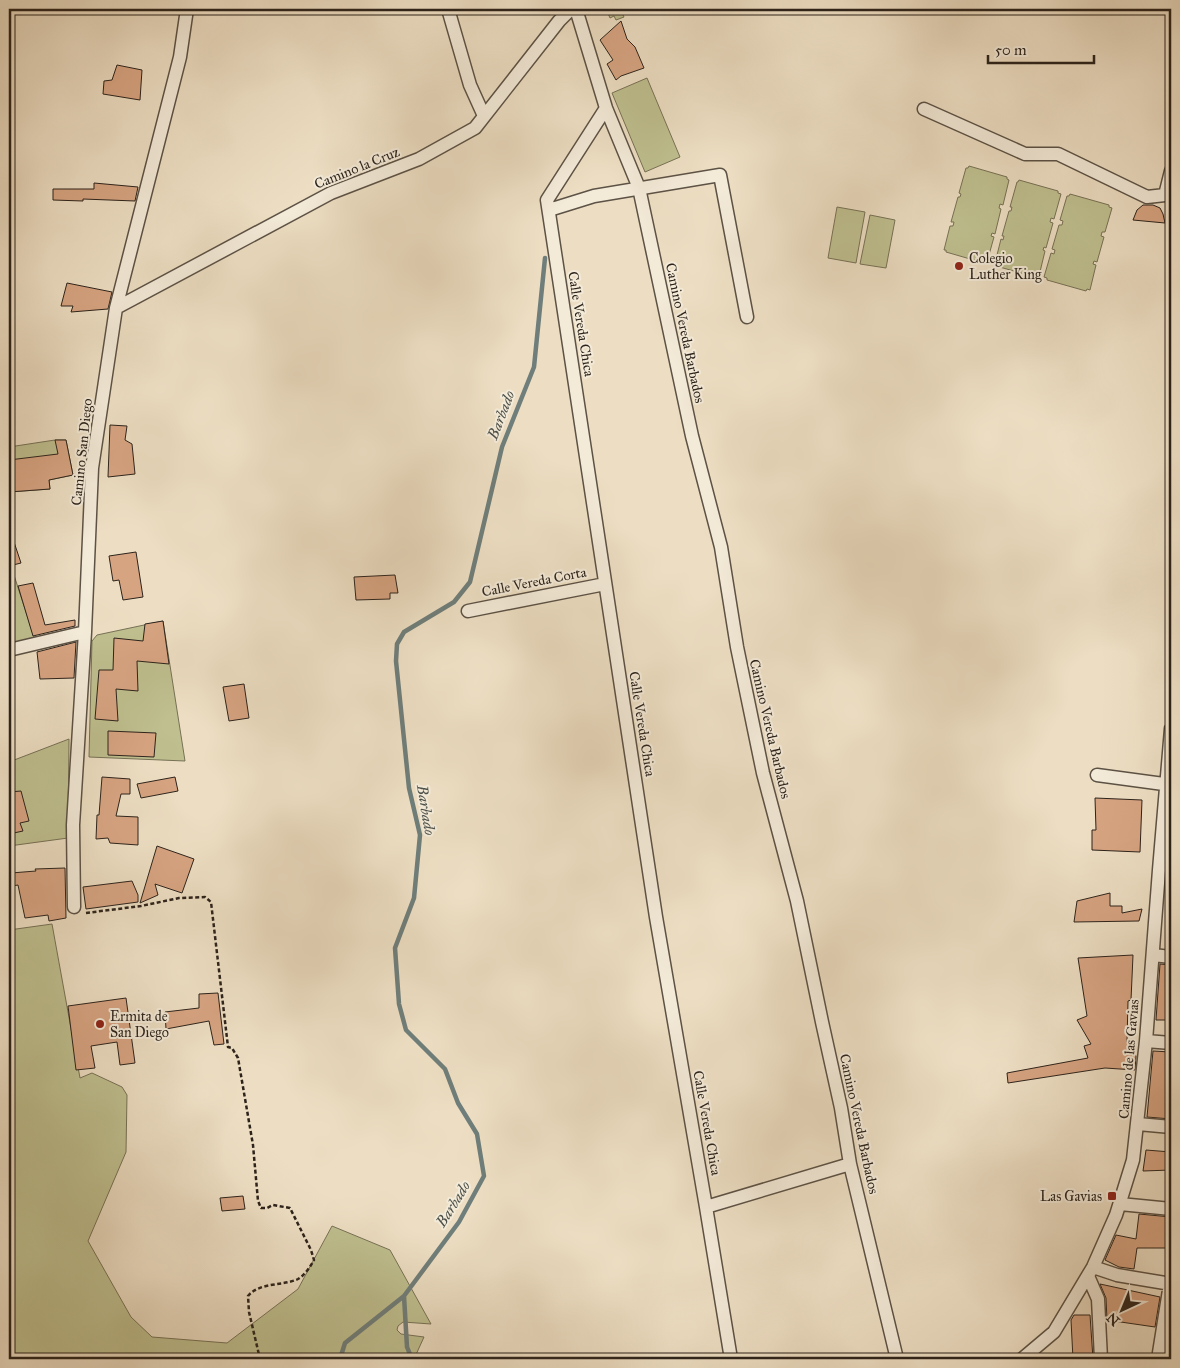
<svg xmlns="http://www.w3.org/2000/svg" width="1180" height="1368" font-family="'IM FELL Great Primer',serif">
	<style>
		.green { fill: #bfbf8f; stroke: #767155 }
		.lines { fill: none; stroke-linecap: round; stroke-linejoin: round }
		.stream { stroke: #6f7e7a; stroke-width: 4.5 }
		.building { fill: #d7a482; stroke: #2c231b }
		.minor-casing { stroke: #5c5245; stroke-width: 15 }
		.path { stroke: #2c231b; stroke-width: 2.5; stroke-dasharray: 4 2.5; stroke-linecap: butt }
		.minor { stroke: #f3ead8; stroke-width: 12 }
		.poi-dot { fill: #8f2418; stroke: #f3ead8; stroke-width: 2 }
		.labels { text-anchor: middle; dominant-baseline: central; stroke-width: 4; stroke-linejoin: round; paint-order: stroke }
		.street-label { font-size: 14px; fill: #2c231b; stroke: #f3ead8 }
		.poi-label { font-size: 14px; fill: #2c231b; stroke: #f3ead8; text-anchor: start }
		.water-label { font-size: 15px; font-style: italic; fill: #4d514b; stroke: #f3ead8 }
	</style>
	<rect width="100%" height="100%" fill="#eddec3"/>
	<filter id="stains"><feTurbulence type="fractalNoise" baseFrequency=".004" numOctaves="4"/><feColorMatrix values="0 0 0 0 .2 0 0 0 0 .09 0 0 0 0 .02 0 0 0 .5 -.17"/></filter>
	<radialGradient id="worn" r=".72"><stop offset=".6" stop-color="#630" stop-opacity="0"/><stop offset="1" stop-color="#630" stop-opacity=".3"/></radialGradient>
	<path class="green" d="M611,9H620L624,17L616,20L614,16L610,18L607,11Z
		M647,78L680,157L645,172L612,93Z
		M969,166L1007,177V179L1009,180L1003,205L1000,204L999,208L1001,209L995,234L992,233L991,236L994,237L987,262L985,261L984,263L946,252V250H944L950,226H953L954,222H951L958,197H960L961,194L959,193L966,168H968Z
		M1019,180L1058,191V193L1061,194L1054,219L1051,218L1050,222L1053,223L1046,248L1044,247L1043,250L1045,251L1039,276L1036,275L1035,277L996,266V264L995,263L1001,239L1003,240L1004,236H1002L1009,211H1011L1012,207H1010L1017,182H1018Z
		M1070,194L1109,205V207L1112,208L1105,232H1102L1101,236L1104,237L1097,262L1094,261L1093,264L1096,265L1090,290L1087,289L1086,291L1047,280V278L1044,277L1051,253L1054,254L1055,250L1052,249L1059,225H1062L1063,221L1060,220L1067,196H1069Z
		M837,207L865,212L856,263L828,258Z
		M870,215L895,220L886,268L860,264Z
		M55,440H66L73,475L49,480L50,489L9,492V447Z
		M12,569L36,643L9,650V570Z
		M163,621L185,761L89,757L92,641L97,635Z
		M69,739L68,838L9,846V762Z
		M52,924L80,1078L92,1073L122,1087L127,1095L126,1152L88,1241L131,1317L152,1337L227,1343L298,1289L332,1226L390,1250L431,1324L403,1322L398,1326L397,1330L401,1334L424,1337L414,1359H9V930Z"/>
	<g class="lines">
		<path class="stream" d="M404,1296L407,1347L412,1359
			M340,1359L345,1343L404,1296L459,1222L484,1176L477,1134L458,1103L445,1069L406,1030L399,1004L395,948L414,898L420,835L409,788L396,661L397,644L404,632L454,602L470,582L502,447L534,367L545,258"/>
	</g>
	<path class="building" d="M621,21L627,39L635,47L644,68L621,76L616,80L607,64L613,60L600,40Z
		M117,65L142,70L140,100L103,94L104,81L112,80Z
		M94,183L138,187L135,201L83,199V201L53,200V189H94Z
		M1143,205H1153L1160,208L1163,214L1165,223L1133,220L1137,210Z
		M67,283L112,292L108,309L71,312L73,306H61Z
		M110,425L127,426L125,440L132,444L135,474L108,477Z
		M55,440H66L73,475L49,480L50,489L9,492V479H12L9,460L58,454Z
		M9,533H11L21,563L9,566Z
		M136,552L143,597L123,600L119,580L113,581L109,556Z
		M395,575L398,593H390V599L356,600L354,577Z
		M33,583L45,625L75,620V626L33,636L18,586Z
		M163,621L169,664L137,661L138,691L116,689L118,721L95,719L99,670H113L114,638L143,641L145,624Z
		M76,642L74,678L40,679L37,652Z
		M244,684L249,718L229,721L223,687Z
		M108,731L156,733L154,757L108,755Z
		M102,777L130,779V794H121L116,816L138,817V845L110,843L108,838L96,839L97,815H99Z
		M175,777L178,791L141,798L137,784Z
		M21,791L29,821L20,823L23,831L9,834V792Z
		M1095,798L1142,800L1140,852L1092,850V830H1096Z
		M157,846L194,859L182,893L155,884L158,895L140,903Z
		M65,868L66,918L49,921L48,915L25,918L18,885L12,886L11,873L36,871L35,869Z
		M132,881L138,895V902L86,909L83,887Z
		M1110,893V906H1122V913L1142,909L1139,921L1074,922L1077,901Z
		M1133,955L1131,1000L1128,1001L1127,1042L1136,1056L1135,1070L1105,1068L1008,1083L1007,1073L1088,1058L1084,1046L1091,1044L1077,1020L1087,1016L1078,958Z
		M1160,964L1171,965V1020H1156Z
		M218,993L224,1044L214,1045L209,1021L166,1029L165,1012L199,1008V994Z
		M126,998L135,1063L120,1065L117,1042L91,1046L95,1068L76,1070L68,1006Z
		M1153,1051L1171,1052V1119L1147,1117Z
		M1146,1150L1171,1152V1170L1143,1171Z
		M243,1196L245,1209L222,1211L220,1198Z
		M1139,1214L1171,1217V1248H1137L1134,1269L1119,1267L1105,1260L1116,1235L1136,1239Z
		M1100,1284L1160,1297L1155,1327L1107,1320L1106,1298Z
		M1074,1315H1090L1093,1359H1073L1071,1320Z"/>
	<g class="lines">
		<g class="minor-casing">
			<path id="minor" d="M448,9L470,85L484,116
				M576,9L606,108L639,188L692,436L721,547L737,647L763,773L797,901L822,1022L841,1108L850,1164L897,1359
				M606,108L547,200L656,917L706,1207L731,1359
				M924,109L1025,154H1058L1147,197L1165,195L1171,171
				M549,210L594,196L720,175L747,317
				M116,308L331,193L419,159L475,128L559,21L571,9
				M468,611L605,584
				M9,650L85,632
				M1097,775L1171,785
				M74,907L73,825L85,632L92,468L116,308L180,57L187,9
				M1153,955L1171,957
				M1146,1041L1171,1043
				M1138,1124L1171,1127
				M1120,1204L1171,1209
				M706,1207L850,1164
				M1093,1267L1117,1275L1171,1284
				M1088,1276L1098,1299L1101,1359
				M1022,1359L1054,1332L1093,1267L1116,1215L1133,1160L1146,1041L1159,870L1171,729
				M1158,1359L1170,1284"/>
		</g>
		<path class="path" d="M86,913L141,906L179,898L205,897L211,902L228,1047L232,1048L238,1058L253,1145L258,1201L261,1208H267L273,1205L290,1208L311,1250L314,1260C310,1267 305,1275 298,1279C284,1286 259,1282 248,1296L249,1312L260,1359"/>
		<use href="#minor" class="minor"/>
	</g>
	<g class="poi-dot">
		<circle cx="959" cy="266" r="5"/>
		<circle cx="100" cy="1024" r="5"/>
		<rect x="1107" y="1191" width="10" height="10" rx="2.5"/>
	</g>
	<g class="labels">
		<g class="street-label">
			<text transform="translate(357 168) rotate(-22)">Camino la Cruz</text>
			<text transform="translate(581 324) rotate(81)">Calle Vereda Chica</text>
			<text transform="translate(685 333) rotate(78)">Camino Vereda Barbados</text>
			<text transform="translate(82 452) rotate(-84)">Camino San Diego</text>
			<text transform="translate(534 582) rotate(-11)">Calle Vereda Corta</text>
			<text transform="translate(642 724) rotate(81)">Calle Vereda Chica</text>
			<text transform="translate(770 729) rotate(77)">Camino Vereda Barbados</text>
			<text transform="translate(1129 1059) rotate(-85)">Camino de las Gavias</text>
			<text transform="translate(707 1123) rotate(80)">Calle Vereda Chica</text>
			<text transform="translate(859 1124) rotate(78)">Camino Vereda Barbados</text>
		</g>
		<g class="poi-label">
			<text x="969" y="258">Colegio<tspan x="969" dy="16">Luther King</tspan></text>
			<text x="110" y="1016">Ermita de<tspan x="110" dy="16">San Diego</tspan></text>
			<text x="1102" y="1196" text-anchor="end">Las Gavias</text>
		</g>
		<g class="water-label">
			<text transform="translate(501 415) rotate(-69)">Barbado</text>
			<text transform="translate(426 810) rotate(81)">Barbado</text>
			<text transform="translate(453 1204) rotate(-58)">Barbado</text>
		</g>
	</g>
	<rect width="1180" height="1368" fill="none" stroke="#eddec3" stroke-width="30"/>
	<rect x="10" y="10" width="1160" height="1348" fill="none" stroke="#2c231b" stroke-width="2.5"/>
	<rect x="15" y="15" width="1150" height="1338" fill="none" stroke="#2c231b"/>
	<g transform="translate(1122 1310) rotate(224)" stroke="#f3ead8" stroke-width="4" paint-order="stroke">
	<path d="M0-4L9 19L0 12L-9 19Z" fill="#2c231b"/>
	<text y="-8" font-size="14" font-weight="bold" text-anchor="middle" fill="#2c231b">N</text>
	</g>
	<path d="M988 55v8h106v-8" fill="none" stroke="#2c231b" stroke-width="2.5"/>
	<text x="995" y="55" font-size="15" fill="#2c231b" stroke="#f3ead8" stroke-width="4" paint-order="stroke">50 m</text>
	<rect width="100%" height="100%" filter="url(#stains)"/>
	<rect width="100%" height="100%" fill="url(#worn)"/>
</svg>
